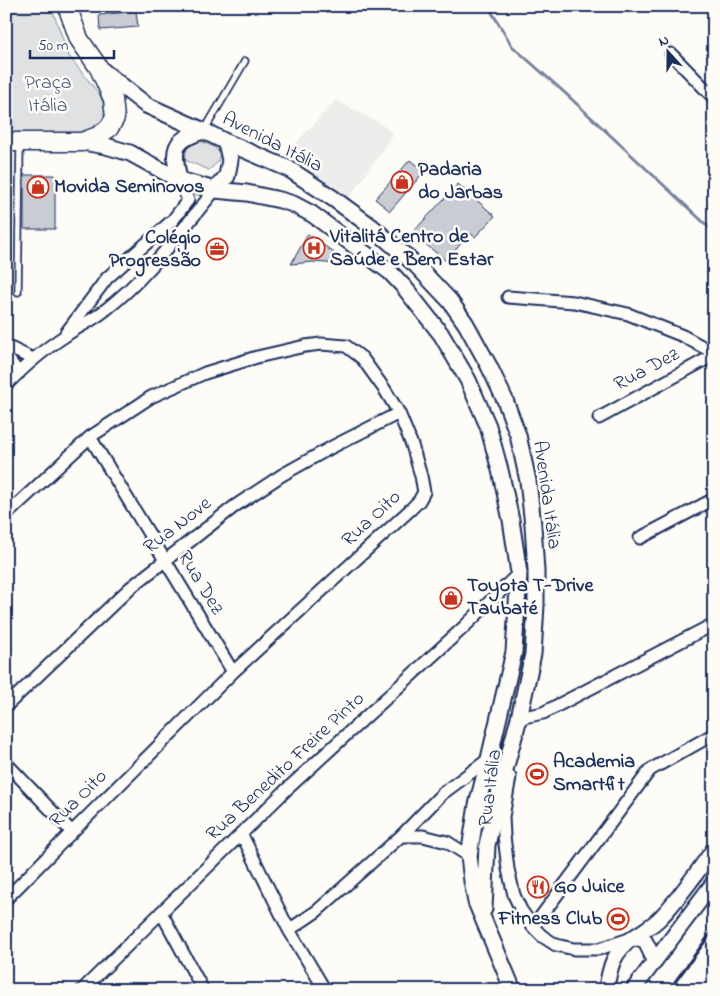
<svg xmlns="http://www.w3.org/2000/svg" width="720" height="996" font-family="'Indie Flower',sans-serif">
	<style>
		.built { fill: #edeeec }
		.green { fill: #e0e1e3; stroke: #7e88a0 }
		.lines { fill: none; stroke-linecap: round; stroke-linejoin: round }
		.stream { stroke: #76819c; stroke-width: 3 }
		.building { fill: #c9ccd3; stroke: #1b2f5e }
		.service-casing { stroke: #1b2f5e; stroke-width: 9 }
		.minor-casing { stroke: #1b2f5e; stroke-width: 15 }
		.tertiary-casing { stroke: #1b2f5e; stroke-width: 18 }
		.secondary-casing { stroke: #1b2f5e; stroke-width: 19 }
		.primary-casing { stroke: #1b2f5e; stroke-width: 21 }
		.service { stroke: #fdfcf7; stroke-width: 5.5 }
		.minor { stroke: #fdfcf7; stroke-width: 11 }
		.tertiary { stroke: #fdfcf7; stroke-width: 14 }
		.secondary { stroke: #fdfcf7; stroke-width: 15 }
		.primary { stroke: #fdfcf7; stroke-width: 18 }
		.rail { stroke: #1b2f5e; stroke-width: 3 }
		.labels { text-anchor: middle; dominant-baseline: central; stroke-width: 5; stroke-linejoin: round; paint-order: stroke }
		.park-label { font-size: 20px; fill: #4c5c7f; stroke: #fdfcf7 }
		.street-label { font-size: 20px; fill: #1b2f5e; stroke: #fdfcf7 }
		.poi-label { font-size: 20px; font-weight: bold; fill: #1b2f5e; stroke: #fdfcf7; text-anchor: start }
	</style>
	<rect width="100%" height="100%" fill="#fdfcf7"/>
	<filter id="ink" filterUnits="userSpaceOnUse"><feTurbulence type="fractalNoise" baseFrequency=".02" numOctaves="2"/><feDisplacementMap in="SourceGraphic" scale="10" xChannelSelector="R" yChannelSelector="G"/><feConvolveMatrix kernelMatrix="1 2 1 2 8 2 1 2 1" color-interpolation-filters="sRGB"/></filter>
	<g filter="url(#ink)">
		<path class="built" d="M336,100L381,124L394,134L347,201L283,157Z"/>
		<path class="green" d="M6,6H51L69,56L100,95L105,109L103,120L100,127L79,137L6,136Z
			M198,140L214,147L220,153L218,162L209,170L185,160L187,147L192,141Z"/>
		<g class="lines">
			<path class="stream" d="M488,6L512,46L565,93L714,232"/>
		</g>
		<path class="building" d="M136,11L138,27L100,30L99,15Z
			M410,160L417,166L422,160L429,166L390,211L375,199Z
			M24,175H55V229H24Z
			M458,184L495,216L475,237L470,233L446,261L412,233Z
			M308,234L351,265L313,262L291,264Z"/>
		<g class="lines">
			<g class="service-casing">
				<path id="service" d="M204,131L245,61
					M18,292L20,144"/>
			</g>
			<g class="minor-casing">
				<path id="minor" d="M671,54L714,98
					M508,297L574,302L628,314L683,336L714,353
					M66,333L107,278L173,220L188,200L179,180
					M6,346L33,359
					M6,356L19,373
					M6,385C24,367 43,350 65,336C77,327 92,321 104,311C147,278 180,232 215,190
					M599,418L714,355
					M90,437L233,672
					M6,515L90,437L151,397L205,373L257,357L305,346L321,344L346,346L362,358L385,390L399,413L412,445L421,476L424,492L419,501L410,510L233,672L72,832L6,899
					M640,538L714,499
					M6,706L130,588L235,506L282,475L332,447L399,413
					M518,724L519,718L543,713L714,624
					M6,763L72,832
					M510,777L503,817L504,836L508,869L514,895L521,910L533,927L542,936L556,945L574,949H599L632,938
					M241,833L289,930L325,990
					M401,836H423L447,842L469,856
					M161,912L203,990
					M533,927L650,770L714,734
					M289,930L317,911L401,836L443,793L489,759
					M82,990L286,790L464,627L519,573"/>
			</g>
			<g class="tertiary-casing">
				<path id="tertiary" d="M633,938L645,941L650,951L654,963
					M606,990C610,966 613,952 634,937C644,930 653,926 662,916C681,896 697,872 714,849
					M633,990L714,882"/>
			</g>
			<g class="secondary-casing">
				<path id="secondary" d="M99,68L146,105L204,131L226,142L289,169L334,199L372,227L416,265L450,301L466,324L489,366L505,400L518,435L528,481L533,525L536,571V605L533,654L519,718L502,781L487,845L484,909
					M82,142L106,146L130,153L179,180L215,190L247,193L280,200L293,204L312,214L390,272L404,287L441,334L468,380L488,426L500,470L511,520L519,573L514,652L489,759L477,805L469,856L472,881L476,902L513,990
					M179,180C173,150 171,140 204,131
					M215,190L227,176L230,160L226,142"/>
			</g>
			<g class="primary-casing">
				<path id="primary" d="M6,142H82L98,136L109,128L115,118L113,99L99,68L79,39L67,6"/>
			</g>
			<use href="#service" class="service"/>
			<use href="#minor" class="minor"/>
			<use href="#tertiary" class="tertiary"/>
			<use href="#secondary" class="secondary"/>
			<use href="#primary" class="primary"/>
			<path class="rail" d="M669,990L714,929"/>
		</g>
	</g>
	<defs>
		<g id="shop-ring" transform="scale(1.125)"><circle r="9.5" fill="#fdfcf7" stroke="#c8321e" stroke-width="1.5"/><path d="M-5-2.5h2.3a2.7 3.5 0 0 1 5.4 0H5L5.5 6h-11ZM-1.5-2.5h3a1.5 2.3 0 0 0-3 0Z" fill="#c8321e"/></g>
		<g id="hospital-ring" transform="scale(1.125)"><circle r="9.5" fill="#fdfcf7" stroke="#c8321e" stroke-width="1.5"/><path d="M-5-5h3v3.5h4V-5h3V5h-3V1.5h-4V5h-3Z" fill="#c8321e"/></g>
		<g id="office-ring" transform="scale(1.125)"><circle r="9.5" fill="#fdfcf7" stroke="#c8321e" stroke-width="1.5"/><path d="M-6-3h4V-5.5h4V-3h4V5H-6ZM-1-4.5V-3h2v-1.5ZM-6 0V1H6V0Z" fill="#c8321e"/></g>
		<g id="stadium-ring" transform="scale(1.125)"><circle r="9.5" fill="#fdfcf7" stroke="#c8321e" stroke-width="1.5"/><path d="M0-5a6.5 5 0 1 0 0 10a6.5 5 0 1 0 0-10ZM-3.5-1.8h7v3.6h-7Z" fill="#c8321e"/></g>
		<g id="restaurant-ring" transform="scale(1.125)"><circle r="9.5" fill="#fdfcf7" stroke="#c8321e" stroke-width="1.5"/><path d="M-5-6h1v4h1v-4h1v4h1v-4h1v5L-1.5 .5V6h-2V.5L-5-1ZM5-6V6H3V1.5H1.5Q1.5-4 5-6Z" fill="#c8321e"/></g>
	</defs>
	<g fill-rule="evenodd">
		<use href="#shop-ring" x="402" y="182"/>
		<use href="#shop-ring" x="38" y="187"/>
		<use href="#hospital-ring" x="314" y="248"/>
		<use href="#office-ring" x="217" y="249"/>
		<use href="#shop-ring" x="451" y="598"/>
		<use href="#stadium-ring" x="537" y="774"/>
		<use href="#restaurant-ring" x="538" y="887"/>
		<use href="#stadium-ring" x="618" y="919"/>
	</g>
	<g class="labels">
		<g class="park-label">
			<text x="48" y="83">Praça<tspan x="48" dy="23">Itália</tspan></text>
		</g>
		<g class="street-label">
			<text transform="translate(272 143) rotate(27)">Avenida Itália</text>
			<text transform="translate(647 370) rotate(-28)">Rua Dez</text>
			<text transform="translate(546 495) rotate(82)">Avenida Itália</text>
			<text transform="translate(372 519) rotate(-43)">Rua Oito</text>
			<text transform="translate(178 526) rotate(-38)">Rua Nove</text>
			<text transform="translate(200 583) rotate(59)">Rua Dez</text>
			<text transform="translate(286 767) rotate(-43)">Rua Benedito Freire Pinto</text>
			<text transform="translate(491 788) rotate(-83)">Rua Itália</text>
			<text transform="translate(79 799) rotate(-45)">Rua Oito</text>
		</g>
		<g class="poi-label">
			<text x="418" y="170">Padaria<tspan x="418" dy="23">do Jarbas</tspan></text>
			<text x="54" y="187">Movida Seminovos</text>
			<text x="330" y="237">Vitalitá Centro de<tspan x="330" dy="23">Saúde e Bem Estar</tspan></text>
			<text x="201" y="238" text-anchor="end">Colégio<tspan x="201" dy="23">Progressão</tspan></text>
			<text x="467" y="586">Toyota T-Drive<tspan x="467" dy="23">Taubaté</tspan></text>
			<text x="553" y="762">Academia<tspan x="553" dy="23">Smartfit</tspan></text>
			<text x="554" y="887">Go Juice</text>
			<text x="602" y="919" text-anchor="end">Fitness Club</text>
		</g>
	</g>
	<rect width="720" height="996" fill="none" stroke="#fdfcf7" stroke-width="25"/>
	<rect x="12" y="12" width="695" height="971" fill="none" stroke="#1b2f5e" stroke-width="2" filter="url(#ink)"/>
	<g transform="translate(668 52) rotate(339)" stroke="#fdfcf7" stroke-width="4" paint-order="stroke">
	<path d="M0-4L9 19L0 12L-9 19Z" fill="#1b2f5e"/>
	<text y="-8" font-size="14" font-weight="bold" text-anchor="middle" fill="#1b2f5e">N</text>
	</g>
	<path d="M30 50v8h84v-8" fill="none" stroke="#1b2f5e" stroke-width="2.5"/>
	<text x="38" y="50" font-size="15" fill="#1b2f5e" stroke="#fdfcf7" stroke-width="4" paint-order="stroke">50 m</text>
</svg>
